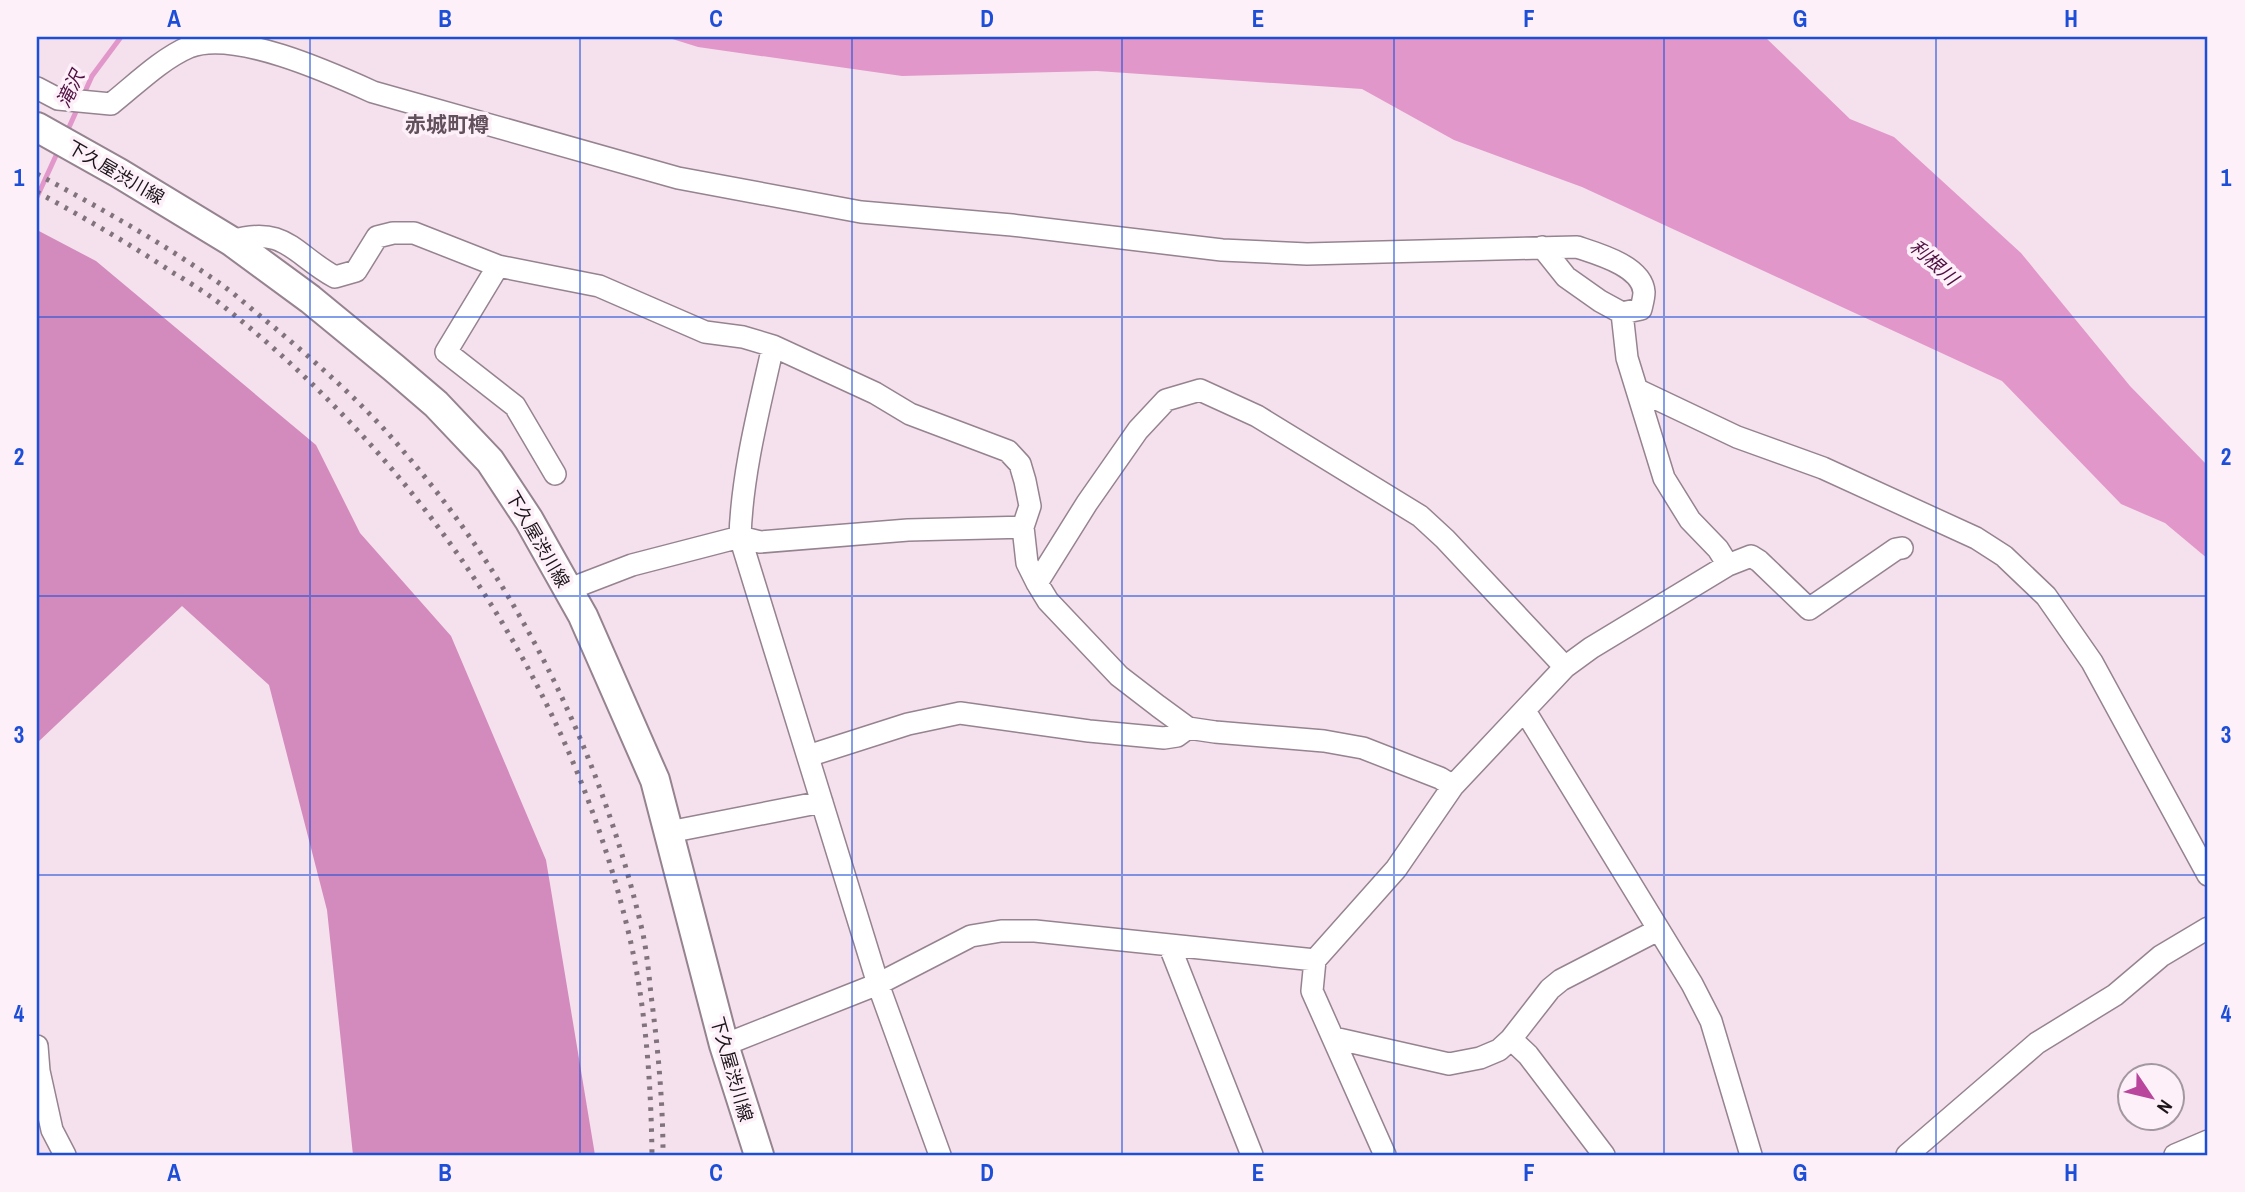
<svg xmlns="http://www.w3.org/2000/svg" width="2245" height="1192" font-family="'Archivo Narrow','Noto Sans JP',sans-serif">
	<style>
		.forest { fill: #d38abc }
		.water { fill: #e197ca }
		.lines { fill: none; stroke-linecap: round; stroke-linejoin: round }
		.stream { stroke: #e197ca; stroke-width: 5 }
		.minor-casing { stroke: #968390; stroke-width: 24 }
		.major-casing { stroke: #968390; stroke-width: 32 }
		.minor { stroke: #fff; stroke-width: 21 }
		.major { stroke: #fff; stroke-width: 28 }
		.rail { stroke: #80737b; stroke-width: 5; stroke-dasharray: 3.5 7; stroke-linecap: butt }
		.grid { fill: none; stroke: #1d4ed8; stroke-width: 2; stroke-opacity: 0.55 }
		.labels { text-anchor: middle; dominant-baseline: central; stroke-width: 7; stroke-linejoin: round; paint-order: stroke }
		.street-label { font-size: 18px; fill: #1b1419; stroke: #fdf0f8 }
		.water-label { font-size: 19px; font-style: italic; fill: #500f42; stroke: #fdf0f8 }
		.quarter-label { font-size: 21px; font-weight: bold; fill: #62505c; stroke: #fdf0f8 }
		.neatline { fill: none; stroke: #1d4ed8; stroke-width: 2.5 }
		.grid-label { font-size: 23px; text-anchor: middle; font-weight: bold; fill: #1d4ed8 }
	</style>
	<rect width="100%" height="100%" fill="#f5e0ed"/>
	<path class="forest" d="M37,230L96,261L316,445L360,533L451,636L546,860L595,1155H353L327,910L269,685L182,606L37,743Z"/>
	<path class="water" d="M666,37H1765L1850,119L1894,137L2021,253L2130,386L2208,466V559L2165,523L2121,504L2002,381L1582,187L1454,140L1362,89L1097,71L902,76L698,47Z"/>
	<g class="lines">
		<path class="stream" d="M83,96L92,76L121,37
			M66,134L79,105
			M37,197L59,149"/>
		<g class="minor-casing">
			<path id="minor" d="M37,88L58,99L111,104C135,85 161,59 189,47C234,29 331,73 373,92L678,178L861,212L1012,225L1222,250L1307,254L1577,247C1598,254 1642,266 1644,292C1644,298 1642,304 1641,309L1622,313
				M231,241C286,225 293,254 335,277L356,271L377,237L393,233H414L498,266L599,286L705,332L743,337L773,346L875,393L910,414L1008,451L1020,464L1025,481L1030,506L1023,527L1027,563L1037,583L1048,601L1119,676L1158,706L1188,728L1215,732L1324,741L1363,748L1440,778L1453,786
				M1542,247L1566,277L1600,301L1622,313L1627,358L1664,478L1690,520L1718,549L1728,565
				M498,266L446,352L515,406L555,474
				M773,346C759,409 742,473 740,537L878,984L940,1155
				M1638,390L1737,437L1823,468L1976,538L2004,556L2046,596L2092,662L2208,875
				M1037,583L1087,503L1138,430L1166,400L1200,390L1257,416L1420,516L1445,539L1565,667
				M567,590L632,565L740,537L760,542L908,530L1023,527
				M1525,711L1692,984L1711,1021L1751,1155
				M808,756L908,724L960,713L1089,731L1164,738L1177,736L1188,728
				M669,832L822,802
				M1170,947L1252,1155
				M1334,1038L1449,1064L1480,1058L1499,1050L1511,1039L1528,1055L1604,1155
				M1511,1039L1550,989L1561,980L1658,930
				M724,1045L878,984L971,936L1001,931H1035L1315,960
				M37,1046L39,1071L52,1130L65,1155
				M1385,1155L1312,991L1315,960L1396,869L1453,786L1565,667L1591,648L1728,565L1751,556L1759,561L1809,609L1896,549L1902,548
				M1907,1155L2037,1043L2115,995L2161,956L2208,928
				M2175,1155L2208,1141"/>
		</g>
		<g class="major-casing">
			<path id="major" d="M37,127L119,173L231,241L310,299L394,368L436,404L490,461L529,520L583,616L655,780L724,1045L759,1155"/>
		</g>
		<use href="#minor" class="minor"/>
		<use href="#major" class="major"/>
		<path class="rail" d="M37,174C100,208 163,243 222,285C240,298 257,314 275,328C320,366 366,406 404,452C522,589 603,758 643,934C647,954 649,975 651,995C658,1048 663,1102 663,1155
			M37,192C83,217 128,243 172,272C187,281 203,291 218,302C422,462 572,685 630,939C646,1009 651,1084 652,1155"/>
	</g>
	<path class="grid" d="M310,37V1155M580,37V1155M852,37V1155M1122,37V1155M1394,37V1155M1664,37V1155M1936,37V1155M37,317H2208M37,596H2208M37,875H2208"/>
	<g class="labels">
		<g class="street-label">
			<text transform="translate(116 172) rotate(30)">下久屋渋川線</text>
			<text transform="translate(538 539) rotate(60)">下久屋渋川線</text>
			<text transform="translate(732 1069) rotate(74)">下久屋渋川線</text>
		</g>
		<g class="water-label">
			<text transform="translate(70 89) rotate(-64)">滝沢</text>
			<text transform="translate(1934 262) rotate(42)">利根川</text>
		</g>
		<g class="quarter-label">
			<text x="447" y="124">赤城町樽</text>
		</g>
	</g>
	<rect width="2245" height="1192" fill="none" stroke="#fdf0f8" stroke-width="77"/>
	<g transform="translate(2151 1097) rotate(125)"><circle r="33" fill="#fdf0f8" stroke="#a3989f" stroke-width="2"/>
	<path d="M0-5L12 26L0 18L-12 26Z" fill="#ba459d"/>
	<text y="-10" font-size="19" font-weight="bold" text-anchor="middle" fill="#1b1419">N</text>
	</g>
	<rect x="38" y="38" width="2168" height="1116" class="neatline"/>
	<g class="grid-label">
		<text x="174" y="27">A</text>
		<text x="445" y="27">B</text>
		<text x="716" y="27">C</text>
		<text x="987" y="27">D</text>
		<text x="1258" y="27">E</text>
		<text x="1529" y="27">F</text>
		<text x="1800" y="27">G</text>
		<text x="2071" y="27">H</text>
		<text x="19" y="186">1</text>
		<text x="2226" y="186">1</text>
		<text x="19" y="465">2</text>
		<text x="2226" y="465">2</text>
		<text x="19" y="743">3</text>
		<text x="2226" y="743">3</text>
		<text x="19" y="1022">4</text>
		<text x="2226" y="1022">4</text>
		<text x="174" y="1181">A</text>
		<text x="445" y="1181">B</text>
		<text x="716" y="1181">C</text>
		<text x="987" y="1181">D</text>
		<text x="1258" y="1181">E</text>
		<text x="1529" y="1181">F</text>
		<text x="1800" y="1181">G</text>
		<text x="2071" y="1181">H</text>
	</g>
</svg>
